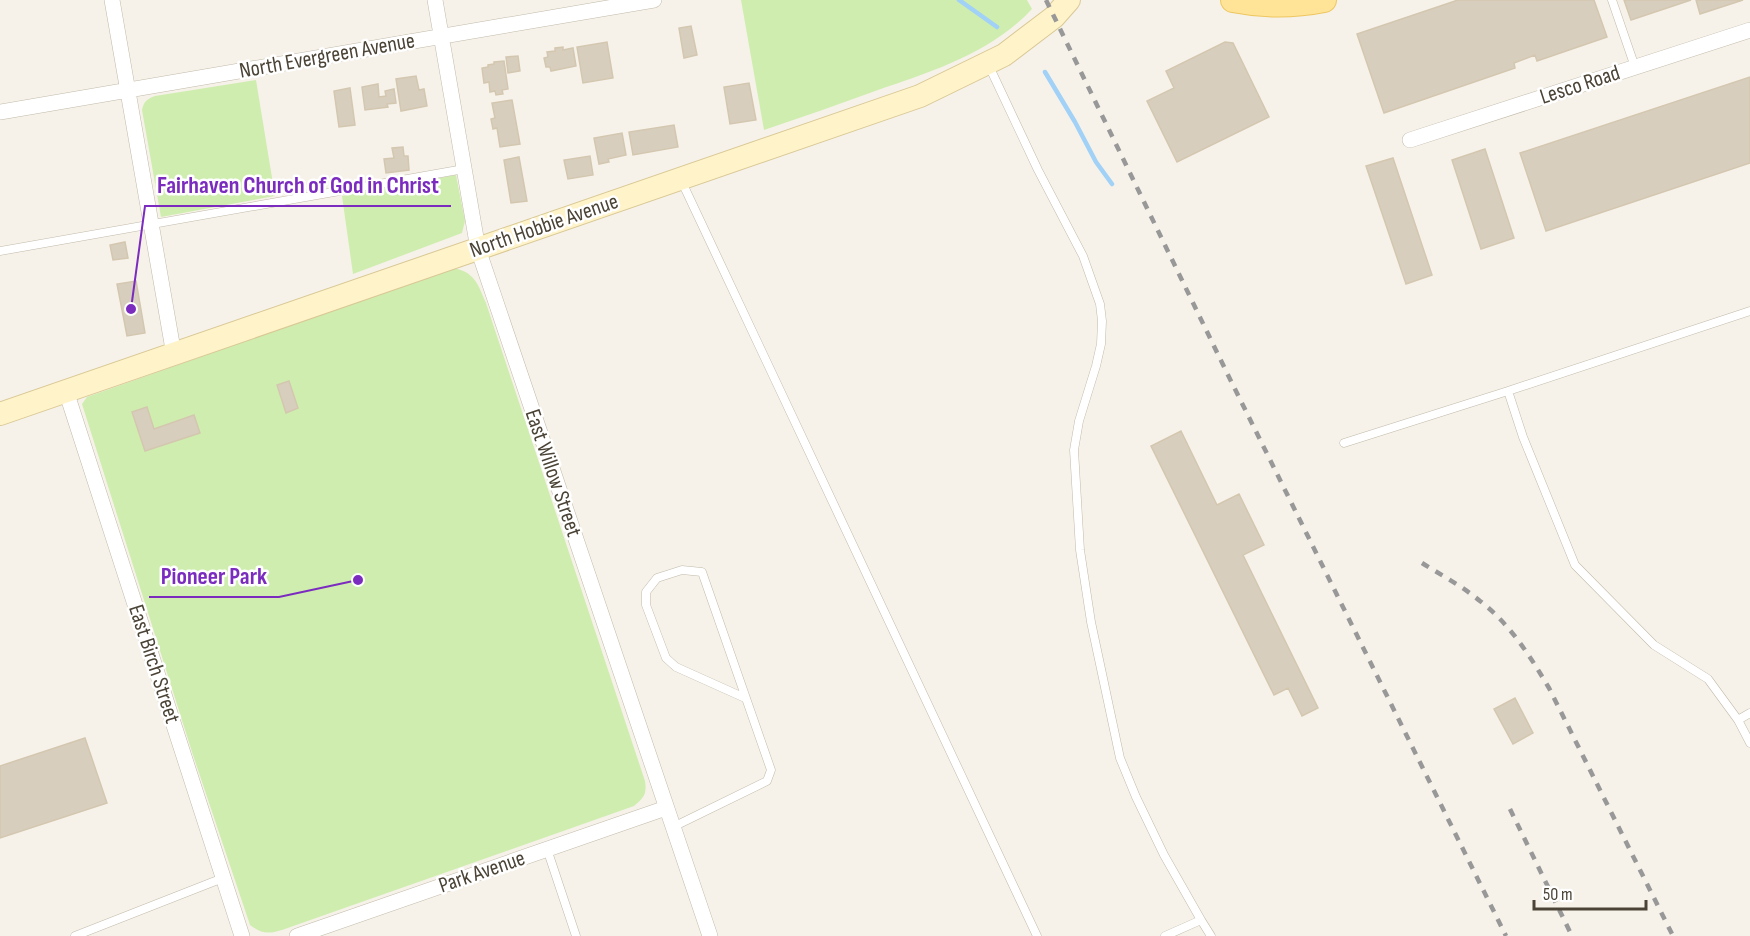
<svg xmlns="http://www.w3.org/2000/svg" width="1750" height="936" font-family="'Sofia Sans Condensed',sans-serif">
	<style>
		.green { fill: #cfedaf }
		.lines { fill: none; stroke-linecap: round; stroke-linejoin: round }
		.stream { stroke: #a1d1f6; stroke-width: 4.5 }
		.building { fill: #d8cebd; stroke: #d4c7b0; stroke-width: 1.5 }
		.service-casing { stroke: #c2baaa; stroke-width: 9 }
		.minor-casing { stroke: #c2baaa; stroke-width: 16 }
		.secondary-casing { stroke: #d9c895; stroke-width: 24 }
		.primary-casing { stroke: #edc65f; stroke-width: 26 }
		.service { stroke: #fff; stroke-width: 8 }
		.minor { stroke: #fff; stroke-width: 15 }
		.secondary { stroke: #fff3c9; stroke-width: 22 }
		.primary { stroke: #ffe498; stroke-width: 24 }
		.rail { stroke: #989898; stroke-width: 4.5; stroke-dasharray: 8 8; stroke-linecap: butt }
		.labels { text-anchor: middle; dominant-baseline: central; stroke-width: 5; stroke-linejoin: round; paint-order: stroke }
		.street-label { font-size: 22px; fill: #4a4336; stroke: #fff }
		.leader { fill: none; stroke: #7b2cbf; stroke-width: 2 }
		.callout-dot { fill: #7b2cbf; stroke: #fff; stroke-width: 2 }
		.callout-label { font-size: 24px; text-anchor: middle; font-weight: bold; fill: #7b2cbf; stroke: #fff; stroke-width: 5; stroke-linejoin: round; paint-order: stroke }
	</style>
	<rect width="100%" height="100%" fill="#f6f2e9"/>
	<path class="green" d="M741,0H1027L1032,9C991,53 933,71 878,90C840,104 802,117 764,130Z
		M256,80L275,196L161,217L142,110C144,101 147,99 155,96Z
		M456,175L465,221L462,233L353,274L342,196Z
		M452,268C474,271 478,284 486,303L645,781C647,794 644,798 634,806L282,930C268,934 262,934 250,925L193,755L82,404L87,397Z"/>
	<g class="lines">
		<path class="stream" d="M959,0L997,27
			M1045,72L1075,122L1096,162L1112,184"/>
	</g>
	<path class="building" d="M1458,0H1594L1607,37L1537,61L1535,55L1514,63L1515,68L1384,113L1357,34Z
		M1624,0H1691L1631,20Z
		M1696,0H1743L1700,14Z
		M691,26L697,55L684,58L679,28Z
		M607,42L613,78L583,83L577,47Z
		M1225,42L1233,43L1269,117L1177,162L1147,101L1174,88L1166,71Z
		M563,47V50L573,48L576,66L551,71L550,67H546L544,58L548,57L547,52L555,51V48Z
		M518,56L520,71L508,73L506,57Z
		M504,61L508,89L502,90L503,94L496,95L495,91L490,92L489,82L484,83L482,68L488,67V65L494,64V62Z
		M416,76L419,90L424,89L427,106L401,111L396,79Z
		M1750,77V163L1546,231L1520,153Z
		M749,83L756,120L730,124L724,87Z
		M378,84L379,97L386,96L385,91L394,89L396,103L387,104L388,107L365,110L362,87Z
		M350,88L355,125L339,127L334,91Z
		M512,100L520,144L500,147L497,128L493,129L491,119L495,118L492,103Z
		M674,125L678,147L633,155L629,132Z
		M622,133L626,155L608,159L609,162L599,164L594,138Z
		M403,147L404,156H408L409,170L386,173L384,159L394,158L392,148Z
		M1485,149L1514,238L1481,249L1452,160Z
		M590,156L593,175L568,179L564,160Z
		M519,157L527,201L511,203L504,160Z
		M1393,158L1432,275L1406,284L1366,166Z
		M125,242L128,258L113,260L110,245Z
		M136,281L145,333L127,336L117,284Z
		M289,381L298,408L286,413L277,385Z
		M147,407L154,429L194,415L200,433L145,451L132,412Z
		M1181,431L1217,505L1239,494L1264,545L1243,555L1318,708L1302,716L1288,688L1274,695L1151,446Z
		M1515,698L1533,733L1513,744L1494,709Z
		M85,738L107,803L0,838V766Z"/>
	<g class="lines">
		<g class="service-casing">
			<path id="service" d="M1612,0L1635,67
				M989,66L1038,170L1083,256L1100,304L1102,321L1101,344L1096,366L1079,421L1074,450L1080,550L1091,622L1120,758L1136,797L1164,855L1201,920L1165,936
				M681,180L1037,936
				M0,251L464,169
				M1750,311L1508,391L1523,437L1575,565L1654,645L1708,679L1738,720L1750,743
				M1344,443L1508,391
				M1738,720L1750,713
				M673,827L767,781L771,770L702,572L682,570L657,578L646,592V605L666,658L676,667L745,698
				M547,849L576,936
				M1201,920L1211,936
				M75,936L223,878"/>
		</g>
		<g class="minor-casing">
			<path id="minor" d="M112,0L174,355
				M435,0L478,249L710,936
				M0,112L654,0
				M1410,140L1750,30
				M66,391L242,936
				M297,936L666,808"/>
		</g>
		<g class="secondary-casing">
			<path id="secondary" d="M0,414L920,96L1004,55L1054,17L1069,0"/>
		</g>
		<g class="primary-casing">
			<path id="primary" d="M1233,0C1263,6 1294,6 1324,0"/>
		</g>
		<use href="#service" class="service"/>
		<use href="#minor" class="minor"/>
		<use href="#secondary" class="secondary"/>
		<use href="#primary" class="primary"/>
		<path class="rail" d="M1046,0L1228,375L1506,936
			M1422,563C1441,575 1462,586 1480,601C1510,624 1530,656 1549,688L1673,936
			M1510,809L1572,936"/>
	</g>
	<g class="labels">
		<g class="street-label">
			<text transform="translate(327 56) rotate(-10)">North Evergreen Avenue</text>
			<text transform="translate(1580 85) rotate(-18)">Lesco Road</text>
			<text transform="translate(544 226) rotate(-19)">North Hobbie Avenue</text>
			<text transform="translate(553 473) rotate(71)">East Willow Street</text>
			<text transform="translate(154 664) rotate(72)">East Birch Street</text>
			<text transform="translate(482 872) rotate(-19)">Park Avenue</text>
		</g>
	</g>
	<path class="leader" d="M131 309L145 206H451M358 580L279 597H149"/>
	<g class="callout-dot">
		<circle cx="131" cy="309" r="6"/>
		<circle cx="358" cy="580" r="6"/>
	</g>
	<g class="callout-label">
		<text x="298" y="193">Fairhaven Church of God in Christ</text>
		<text x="214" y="584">Pioneer Park</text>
	</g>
	<path d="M1534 900v9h112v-9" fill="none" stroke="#4a4336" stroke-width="3"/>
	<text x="1543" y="900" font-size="18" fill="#4a4336" stroke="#ffffff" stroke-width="4.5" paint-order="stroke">50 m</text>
</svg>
